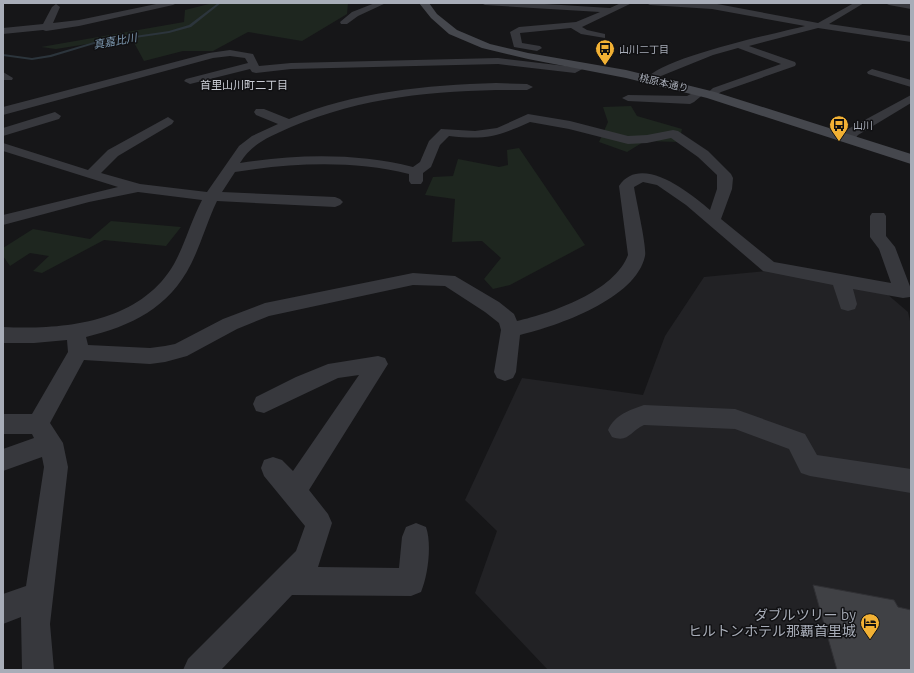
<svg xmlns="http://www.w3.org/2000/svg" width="914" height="673" font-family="Ubuntu,'Noto Sans JP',sans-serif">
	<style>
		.built { fill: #222225 }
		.green { fill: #1e261f }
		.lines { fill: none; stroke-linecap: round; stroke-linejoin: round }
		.stream { fill: #2c353c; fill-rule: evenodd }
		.building { fill: #404145; stroke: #303034 }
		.minor { fill: #37383d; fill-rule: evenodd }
		.secondary { fill: #45474d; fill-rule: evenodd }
		.labels { text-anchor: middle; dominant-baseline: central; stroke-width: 3; stroke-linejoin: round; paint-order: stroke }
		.far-poi-label { font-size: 10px; fill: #a8adb8; stroke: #111113; text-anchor: start }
		.far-street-label { font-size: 10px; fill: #a8adb8; stroke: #111113 }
		.far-water-label { font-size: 11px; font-style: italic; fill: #7f9bb3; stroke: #111113 }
		.far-neighbourhood-label { font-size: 11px; fill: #c9ccd4; stroke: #111113 }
		.near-poi-label { font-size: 14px; fill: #a8adb8; stroke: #111113; text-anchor: end }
	</style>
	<rect width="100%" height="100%" fill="#161618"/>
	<path class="built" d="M786,269L887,294L908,312L911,325V670H548L475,593L497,531L465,500L522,378L643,395L665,336L704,277Z"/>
	<path class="green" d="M213,3H348L347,14L302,41L248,32L213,51H183L144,61L131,37L56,49L41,47L184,22L185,10Z
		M631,106L637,116L682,129L679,142L645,141L627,152L599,142L608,122L603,107Z
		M519,148L585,245L510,285L493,289L484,279L501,258L482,241L452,242L455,199L425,195L433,177L453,176L458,159L499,167L508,165L507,150Z
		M111,221L181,227L166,246L104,240L42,273L33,271L49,256L30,253L10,266L3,256V248L33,229L90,239Z"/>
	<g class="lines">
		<path class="stream" d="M218,3H221L191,27L169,33L94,44L51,57L32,60L3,56V54L32,58L50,55L94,42L169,31L189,25Z"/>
	</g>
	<path class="building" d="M813,585L894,600L898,607L911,610V670H837Z"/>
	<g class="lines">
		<path class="minor" d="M161,3H177L173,5L79,26L46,31L43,30L3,34V28L43,24L52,7L56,4L60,7L53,23L79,20Z
			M375,3H386L358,16L347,24H341L340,22L352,12Z
			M481,3H529L610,8L621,3H632L582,27L587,30L605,34V38L581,34L571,28L520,33L522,43L540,46L542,48L537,51L514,47L510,32L519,27L576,22L600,12L485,5Z
			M646,3H712L818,23L854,3H864L829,24L911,36V42L818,28L749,46L795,62L796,64L795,66L721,92L711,98L705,95L713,88L781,64L738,48L713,55L661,76L655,82H647L645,80C662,57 774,34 805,26L712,9L650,5Z
			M885,3H911V9L889,5Z
			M230,50L253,54L259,66L291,63L498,58L574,67L583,63L588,66L575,73L498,64L291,69L256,73L252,72L250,69L190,84L184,81L186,79L248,63L245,58L230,56L213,58L3,115V107L209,53Z
			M872,69L911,80V87L868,74L867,72Z
			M3,72L13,78L12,80H3Z
			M496,83L527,84L533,87L527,90C447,89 366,95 291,127C271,136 252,143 240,163C298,154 357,153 413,167L420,162L429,141L441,129L475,131L497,128L528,114L570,121L628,136L647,135L673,130L678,131L708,151L731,174L733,178L732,189L721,219L774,262L891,283L879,249L870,237V216L872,213H884L886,216V236L895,247L911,289L910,297L903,298L853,289L857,304L855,309L848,311L841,309L833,285L763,271L686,205L657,185L643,182L634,187C636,200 647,247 645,256C636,299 557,326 520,335L516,372L513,378L505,381L497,378L494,372L501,330L499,323L485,312L445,286L413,285L269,316L237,329L187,356L165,362L150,364L84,360L50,423L63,443L68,467L50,624L54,670H22L21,617L3,624V594L26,586L44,467L42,457L3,471V449L34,438L32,434H3V414H32L68,352L67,340L34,343H3V327C63,330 140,323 174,264C185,244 191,221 202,200L138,192L89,202L3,225V215L118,187L3,151V143L88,170L108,150L168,117L174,121L172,124L118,156L101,173L140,184L207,192L239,146L252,136L278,124L256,115L254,112L256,109H264L289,119C354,92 426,85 496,83ZM530,122L569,129L628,144L647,143L671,138L698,157L717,175V189L710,210C690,193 641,153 619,186L628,255C615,291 552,313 517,321L514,314L499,302L455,276L413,273L265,303L223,319L175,344L165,346L150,348L88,345L86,337C131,326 169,308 191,264C201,244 207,222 217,201L335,207L340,205L343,202L340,199L335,197L222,192L235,172C293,163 352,160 409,174V181L411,184H421L423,181V173L431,167L440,145L449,136C485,140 497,137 530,122Z
			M700,89L706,92L694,102L690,104L628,101L622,98L628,95L687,96Z
			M911,95V103L858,135L853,141H843L841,138L848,129Z
			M55,112L61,116L59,119L3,136V128Z
			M378,356L385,358L388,364L309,490L328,514L332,523L318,567L399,568L402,537L406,527L416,523L426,527C432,544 428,576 421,592L411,596L292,595L221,670H183L188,659L296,551L305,526L264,476L261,468L264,460L273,457L282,460L293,471L359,375L338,378L264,413L256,411L253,404L256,397L296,377L328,364Z
			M644,405L735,409L805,434L817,455L911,469V493L810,476L801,473L789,449L735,429L644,425C630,431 629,443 612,437L608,430C615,415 629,410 644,405Z"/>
		<path class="secondary" d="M419,3H429L437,14L457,30L490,44L528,53L626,70L715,92L911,154V164L707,98L626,78L528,59L482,48L449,34L431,18Z"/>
	</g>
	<defs>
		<g id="bus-pin" transform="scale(1)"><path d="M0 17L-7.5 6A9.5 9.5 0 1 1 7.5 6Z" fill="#f2b134" stroke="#111113"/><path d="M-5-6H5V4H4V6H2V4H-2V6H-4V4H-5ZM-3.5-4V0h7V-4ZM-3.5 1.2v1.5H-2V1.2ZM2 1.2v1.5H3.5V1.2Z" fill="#111"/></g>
		<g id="hotel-pin" transform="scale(1)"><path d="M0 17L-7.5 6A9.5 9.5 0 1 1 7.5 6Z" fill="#f2b134" stroke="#111113"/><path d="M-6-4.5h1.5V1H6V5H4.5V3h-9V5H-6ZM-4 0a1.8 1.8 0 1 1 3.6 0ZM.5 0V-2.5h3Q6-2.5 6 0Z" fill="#111"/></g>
	</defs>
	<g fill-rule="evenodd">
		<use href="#bus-pin" x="605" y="49"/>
		<use href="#bus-pin" x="839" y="125"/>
		<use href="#hotel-pin" x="870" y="623"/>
	</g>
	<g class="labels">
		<g class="far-poi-label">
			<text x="619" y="49">山川二丁目</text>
			<text x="853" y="125">山川</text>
		</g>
		<g class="far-street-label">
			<text transform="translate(664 83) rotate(13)">桃原本通り</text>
		</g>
		<g class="far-water-label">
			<text transform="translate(115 41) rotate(-10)">真嘉比川</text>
		</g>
		<g class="far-neighbourhood-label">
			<text x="244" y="85">首里山川町二丁目</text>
		</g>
		<g class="near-poi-label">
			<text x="856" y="615">ダブルツリー by<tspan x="856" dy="16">ヒルトンホテル那覇首里城</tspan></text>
		</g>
	</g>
	<rect width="914" height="673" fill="none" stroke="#a8adb8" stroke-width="8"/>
</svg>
